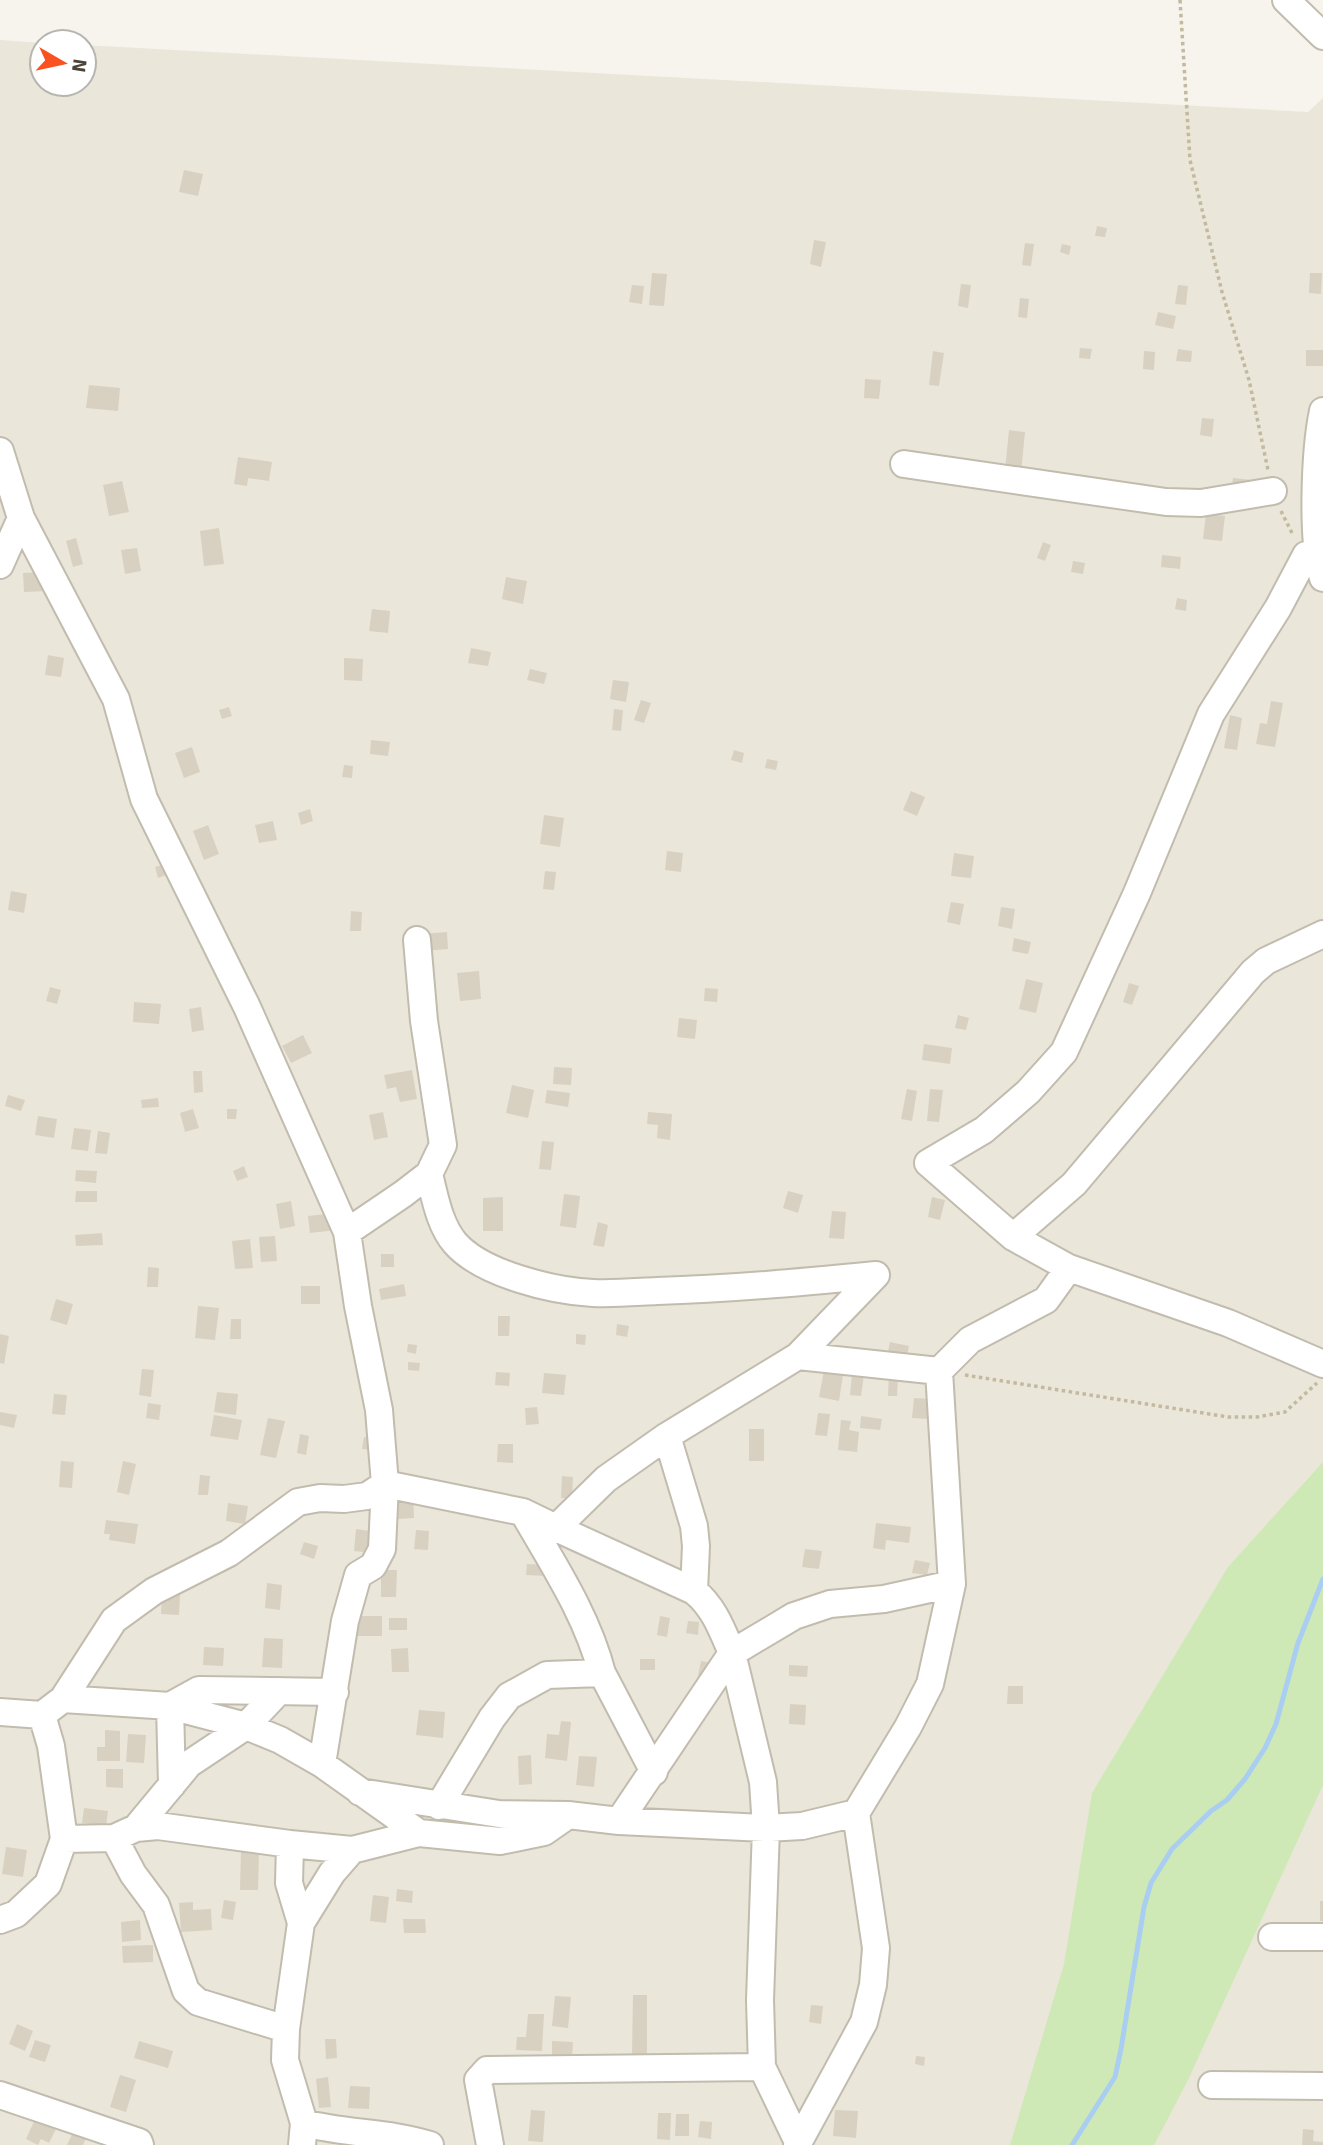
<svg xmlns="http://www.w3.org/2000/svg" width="1323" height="2145" font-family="Signika,sans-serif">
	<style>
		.residential { fill: #eae6da }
		.green { fill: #cee9b6 }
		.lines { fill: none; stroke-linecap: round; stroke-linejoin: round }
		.stream { stroke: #aacef1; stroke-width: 5 }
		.building { fill: #d8d1c1 }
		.minor-casing { stroke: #c2bcae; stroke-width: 30 }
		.path { stroke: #c3b99f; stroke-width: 3.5; stroke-dasharray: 3.5 3.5; stroke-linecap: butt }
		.minor { stroke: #fff; stroke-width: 26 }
	</style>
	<rect width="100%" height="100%" fill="#f6f4ec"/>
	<path class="residential" d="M0,40L42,43V84H84V45L1308,112L1323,98V2145H0Z"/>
	<path class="green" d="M1323,1462V1785L1188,2080L1154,2145H1010L1064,1964L1092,1793L1228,1567Z"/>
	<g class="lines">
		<path class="stream" d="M1072,2145L1115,2077L1121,2049L1144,1907L1151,1883L1172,1849L1211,1811L1227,1800L1245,1779L1265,1748L1276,1724L1298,1643L1323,1579"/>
	</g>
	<path class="building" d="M184,170L203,174L198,196L179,192Z
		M1097,226L1107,228L1105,237L1095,236Z
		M814,240L826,242L821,267L810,264Z
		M1025,243L1034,244L1031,266L1022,265Z
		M1062,244L1071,246L1069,255L1060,252Z
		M652,273L667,274L664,306L649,305Z
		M1310,273H1322L1321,294L1309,293Z
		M961,284L971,285L968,308L958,306Z
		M632,285L644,286L642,304L629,302Z
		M1178,285L1188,286L1186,305L1175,304Z
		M1020,298L1029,299L1027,318L1018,317Z
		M1158,312L1176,316L1173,329L1155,325Z
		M1080,348L1092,349L1090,359L1079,358Z
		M1178,349L1192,351L1191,362L1176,361Z
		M1306,350H1323V366H1306Z
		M933,351L944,353L939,386L929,385Z
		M1144,351L1155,352L1154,370L1143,369Z
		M865,379L881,380L879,399L864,398Z
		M89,385L120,388L118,411L86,408Z
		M1202,418L1214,419L1212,437L1200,435Z
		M1009,430L1025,432L1021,473L1005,471Z
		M238,457L272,462L269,481L248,478L247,486L234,484Z
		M1233,478L1252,480L1251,494L1231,492Z
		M122,481L129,512L109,516L103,485Z
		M1206,514L1225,516L1222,541L1203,539Z
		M219,528L224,564L204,566L200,531Z
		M76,538L83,564L73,567L66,541Z
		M1043,542L1051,545L1045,561L1037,558Z
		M137,548L141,571L125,574L121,550Z
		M1162,555L1181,557L1180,569L1161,567Z
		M1073,561L1085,563L1083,574L1071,572Z
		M47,572L48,591L24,592L23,573Z
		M506,577L527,581L523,604L502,599Z
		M1177,598L1187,600L1186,611L1175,609Z
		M372,609L390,611L388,633L369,631Z
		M471,648L491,652L488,666L468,663Z
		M48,655L64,658L61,677L45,675Z
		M344,658L363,659L362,681L344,680Z
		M530,669L547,673L544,684L527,680Z
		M613,680L629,682L626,702L610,699Z
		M641,700L651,703L644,723L634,720Z
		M1271,701L1283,703L1275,747L1256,744L1260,723L1267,724Z
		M229,707L232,716L222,719L219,710Z
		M614,709L623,710L621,731L612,730Z
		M1230,715L1242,718L1237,750L1224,748Z
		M371,740L390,742L388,756L370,754Z
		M192,747L200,772L184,778L175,753Z
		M734,750L744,753L742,763L731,760Z
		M767,759L778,761L776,770L765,768Z
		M344,765L353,766L352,778L342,777Z
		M911,791L925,797L917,816L903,810Z
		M310,809L313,821L301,825L298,813Z
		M544,815L564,818L560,847L540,844Z
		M273,821L277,840L259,843L255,825Z
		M208,825L219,854L204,860L193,831Z
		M667,851L683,853L681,872L665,870Z
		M954,853L974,856L971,878L951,876Z
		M166,864L169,874L158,878L155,867Z
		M545,871L556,872L554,890L543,889Z
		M11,891L27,894L24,913L8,910Z
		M951,902L964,904L960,925L947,922Z
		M1001,907L1015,909L1012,929L998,926Z
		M351,911L362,912L361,931H350Z
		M447,932L448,949L423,951L422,934Z
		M1014,938L1031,942L1028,954L1012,951Z
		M479,971L481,999L460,1001L457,973Z
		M1026,979L1043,983L1036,1013L1019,1009Z
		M1129,983L1139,986L1132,1005L1123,1002Z
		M50,987L61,990L57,1004L46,1001Z
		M705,988L718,989L717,1002L704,1001Z
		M134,1002L161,1004L159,1024L133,1022Z
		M201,1007L204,1030L192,1032L189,1009Z
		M958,1015L969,1018L966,1030L955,1028Z
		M679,1018L697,1020L695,1039L677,1037Z
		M303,1035L312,1053L291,1063L282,1046Z
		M924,1044L952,1048L950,1064L922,1060Z
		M554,1067L572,1068L571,1085L553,1084Z
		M412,1070L417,1099L400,1102L396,1087L387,1089L384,1075Z
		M193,1071H202L203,1092L194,1093Z
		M512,1085L534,1090L528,1118L506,1113Z
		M907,1089L917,1091L912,1121L901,1119Z
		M930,1089L943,1090L939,1122L927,1121Z
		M547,1090L570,1093L568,1107L545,1103Z
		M8,1095L25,1100L21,1111L5,1106Z
		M158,1098L159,1107L142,1108L141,1100Z
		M193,1109L199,1128L185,1132L180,1113Z
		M227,1109H237L236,1119H227Z
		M383,1112L388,1137L374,1140L369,1115Z
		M648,1112L672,1114L670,1140L657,1138L658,1125L647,1124Z
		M38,1116L57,1119L54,1138L35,1135Z
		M74,1128L91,1130L88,1151L71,1149Z
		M98,1131L110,1133L107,1154L95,1153Z
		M542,1141L554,1142L551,1170L539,1169Z
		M244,1166L248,1177L237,1181L233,1171Z
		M76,1170L97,1171L96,1183L75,1181Z
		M76,1191H97V1202H75Z
		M788,1191L803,1195L798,1213L783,1208Z
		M564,1194L580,1196L576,1228L560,1226Z
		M503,1197V1231H483V1198Z
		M932,1197L945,1200L940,1220L928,1217Z
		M291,1201L295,1226L280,1229L276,1204Z
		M832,1211L846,1212L844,1239L829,1238Z
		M335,1213L337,1230L310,1233L308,1216Z
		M598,1222L608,1225L604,1247L593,1245Z
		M102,1233L103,1245L76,1246L75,1235Z
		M275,1236L277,1261L261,1262L259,1237Z
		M250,1239L253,1268L235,1269L232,1241Z
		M381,1254H394V1267H381Z
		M148,1267L159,1268L158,1287H147Z
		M404,1284L406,1296L381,1300L379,1289Z
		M301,1286H320V1304H301Z
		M56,1299L73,1304L67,1325L50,1320Z
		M198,1306L219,1308L215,1340L195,1338Z
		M498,1316H510L509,1336H498Z
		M231,1319H241V1339H230Z
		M617,1324L629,1326L627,1337L616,1335Z
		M0,1334L9,1336L4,1364L0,1363Z
		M576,1334L586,1335L585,1345L576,1344Z
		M890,1342L909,1346L907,1355L888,1352Z
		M408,1344L417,1345L416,1354L407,1352Z
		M408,1362L420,1363L419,1371L408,1370Z
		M825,1365L844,1368L839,1401L819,1397Z
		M142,1369L154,1370L151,1397L139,1395Z
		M496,1372L510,1373L509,1386L495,1385Z
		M544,1373L566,1375L564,1395L542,1393Z
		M852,1374L864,1375L861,1396L850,1395Z
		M889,1374H898L897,1396H888Z
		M217,1392L238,1394L236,1415L214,1412Z
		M54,1394L67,1395L65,1415L52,1414Z
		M914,1398L930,1399L928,1419L912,1418Z
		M148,1403L161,1405L159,1420L146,1418Z
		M537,1407L539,1424L526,1425L525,1408Z
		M0,1412L17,1415L14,1428L0,1425Z
		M818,1413L830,1414L827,1436L815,1435Z
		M214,1415L242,1420L238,1440L210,1436Z
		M861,1416L882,1419L880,1430L860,1428Z
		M268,1418L285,1421L276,1458L260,1455Z
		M841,1420L851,1421L849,1430L859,1432L857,1452L838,1450Z
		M749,1429H764V1461H749Z
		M300,1434L309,1436L306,1455L297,1453Z
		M364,1437L375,1438L374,1450L362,1449Z
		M498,1444H513V1463L497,1462Z
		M61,1461L74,1462L72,1488L59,1487Z
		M123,1461L136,1464L129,1495L117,1492Z
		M200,1475L210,1476L208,1495H198Z
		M562,1476L573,1477L572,1498H561Z
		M413,1491L414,1518L398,1519L397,1492Z
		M228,1503L248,1506L245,1524L226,1521Z
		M106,1520L138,1524L135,1544L109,1540L110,1534H104Z
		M876,1523L911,1527L909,1543L886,1540L885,1550L873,1548Z
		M356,1529L377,1532L374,1553L354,1551Z
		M416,1530L429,1531L428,1550L414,1549Z
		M304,1542L318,1546L314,1559L300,1554Z
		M805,1549L822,1551L819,1569L802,1567Z
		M915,1560L930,1563L927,1575L912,1573Z
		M527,1564L546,1565V1576L526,1575Z
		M381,1570H397L396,1597H381Z
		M267,1583L282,1585L280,1610L265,1608Z
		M162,1594L180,1595L179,1615L161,1614Z
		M358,1616H382V1636H358Z
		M660,1616L670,1618L667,1637L657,1635Z
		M389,1618H407V1630H389Z
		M688,1621L699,1622L698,1635L686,1633Z
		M264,1638L283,1639L282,1668L262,1667Z
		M204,1647L224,1648L223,1666L203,1665Z
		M408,1648L409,1672H392L391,1649Z
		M640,1659H655V1670H640Z
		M701,1661L712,1663L709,1682L697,1681Z
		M789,1665L808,1666L807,1677L789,1676Z
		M1008,1686H1023V1704H1007Z
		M790,1704L806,1705L805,1725L789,1724Z
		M419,1710L445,1712L443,1738L416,1735Z
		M561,1721L571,1722L567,1761L545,1758L547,1734L559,1735Z
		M105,1730L120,1731V1761H97V1747H105Z
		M128,1734L146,1735L144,1763L126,1762Z
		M531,1755L532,1784L519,1785L518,1756Z
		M579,1756L597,1757L594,1787L576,1785Z
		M106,1769H123V1788L106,1787Z
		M84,1808L108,1811L106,1826L82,1823Z
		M6,1847L27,1850L23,1877L2,1874Z
		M241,1850L259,1851L258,1890H240Z
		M397,1889L413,1891L412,1903L396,1901Z
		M373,1895L389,1897L386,1923L370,1921Z
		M224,1900L236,1902L233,1920L221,1918Z
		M1320,1901H1323V1921H1320Z
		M193,1902V1910L211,1909L212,1930L181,1932L179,1903Z
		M403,1919H425L426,1933H404Z
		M140,1920L141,1940L122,1942L121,1922Z
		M153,1945V1962L123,1963L122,1946Z
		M633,1995H647V2054H632Z
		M555,1996L571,1997L568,2028L552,2026Z
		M811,2005L823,2006L821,2024L809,2022Z
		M528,2014H544L542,2051L516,2050L517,2037H526Z
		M17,2024L33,2031L25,2051L9,2044Z
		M325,2039H336L337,2058L326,2059Z
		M35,2040L51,2045L45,2062L29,2057Z
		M139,2041L173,2051L168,2068L134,2058Z
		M552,2041L573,2042L572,2058L552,2057Z
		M916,2056L925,2057L924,2066L915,2064Z
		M120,2075L136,2080L126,2112L110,2107Z
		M328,2077L331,2107L319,2108L316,2079Z
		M350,2086L370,2087L369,2109L348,2108Z
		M531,2110L545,2111L543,2142L528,2141Z
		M835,2110L858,2111L856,2138L833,2136Z
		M658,2113H671L670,2140L657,2139Z
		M676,2114H689V2136H675Z
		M36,2117L57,2127L49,2143L41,2139L38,2145L26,2139Z
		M700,2121L712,2122L711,2139L698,2137Z
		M1303,2129L1314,2130L1313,2141L1323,2142V2145H1302Z
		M73,2132L86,2138L83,2145H67Z"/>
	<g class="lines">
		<g class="minor-casing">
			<path id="minor" d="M1286,0L1323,36
				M1323,411C1315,449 1311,541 1323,578
				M0,451L21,518L116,699L144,799L247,1007L347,1232L358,1306L379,1410L385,1484L382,1549L373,1566L358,1575L345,1621L322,1764
				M904,464L1166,502L1201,503L1273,491
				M1306,555L1278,608L1211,714L1137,893L1064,1052L1028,1092L984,1130L928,1163L1013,1237L1069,1268L1228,1323L1323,1364
				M0,565L21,518
				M429,1174C435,1197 439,1224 455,1243C482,1274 553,1291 593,1293C614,1294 636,1292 657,1291C730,1289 803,1282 876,1275
				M347,1232L403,1194L429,1174L443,1145L424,1021L417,940
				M1013,1237L1074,1184L1253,972L1266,961L1323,934
				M798,1356L876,1275
				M667,1436L694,1526L696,1546L694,1591
				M523,1512C553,1564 587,1615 602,1673L654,1772
				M556,1528L694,1591C714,1607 722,1630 732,1653L619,1821
				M63,1699L170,1706L246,1726L280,1740L322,1764L419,1833
				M0,1712L42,1715L63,1699L114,1620L154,1591L229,1553L298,1502L320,1498L344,1499L367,1496L385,1484L523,1512L556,1528L606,1479L667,1436L798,1356L939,1371
				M172,1785L170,1706L199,1690L335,1692
				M360,1792L499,1814L568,1815L619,1821L766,1828L802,1826L856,1813
				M439,1806L492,1718L509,1696L547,1675L602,1673
				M136,1828L189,1764L246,1726L279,1691
				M114,1838L133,1874L156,1905L186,1991L198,2002L286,2029
				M64,1839L114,1838L136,1828L158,1826L290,1844L352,1850
				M290,1844L289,1883L301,1923L286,2029L285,2060L304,2123L302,2145
				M0,1920L16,1914L48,1884L64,1839L51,1746L42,1715
				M301,1923L332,1873L352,1850L419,1833L500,1841L544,1832L567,1816
				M1272,1937H1323
				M1212,2085L1323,2086
				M0,2095L139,2142L140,2145
				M304,2123C345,2134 389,2132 430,2145
				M798,2142L762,2067L760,2000L766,1828L763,1782L732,1653L794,1616L830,1604L884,1599L952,1584
				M490,2145L478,2080L487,2070L762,2067
				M797,2145L864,2022L873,1985L876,1948L856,1813L908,1727L930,1684L952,1584L939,1371L970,1340L1046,1300L1069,1268"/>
		</g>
		<path class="path" d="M1180,0L1190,160L1222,292L1249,380L1268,470
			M1281,511L1293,535
			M965,1375L1228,1417H1257L1285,1412L1317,1383"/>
		<use href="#minor" class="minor"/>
	</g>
	<g transform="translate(63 63) rotate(99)"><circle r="33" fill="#ffffff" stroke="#b7b5b0" stroke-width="2"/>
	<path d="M0-5L12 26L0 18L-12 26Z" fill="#f95220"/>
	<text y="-10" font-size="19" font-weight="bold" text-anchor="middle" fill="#4b4539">N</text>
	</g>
</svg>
